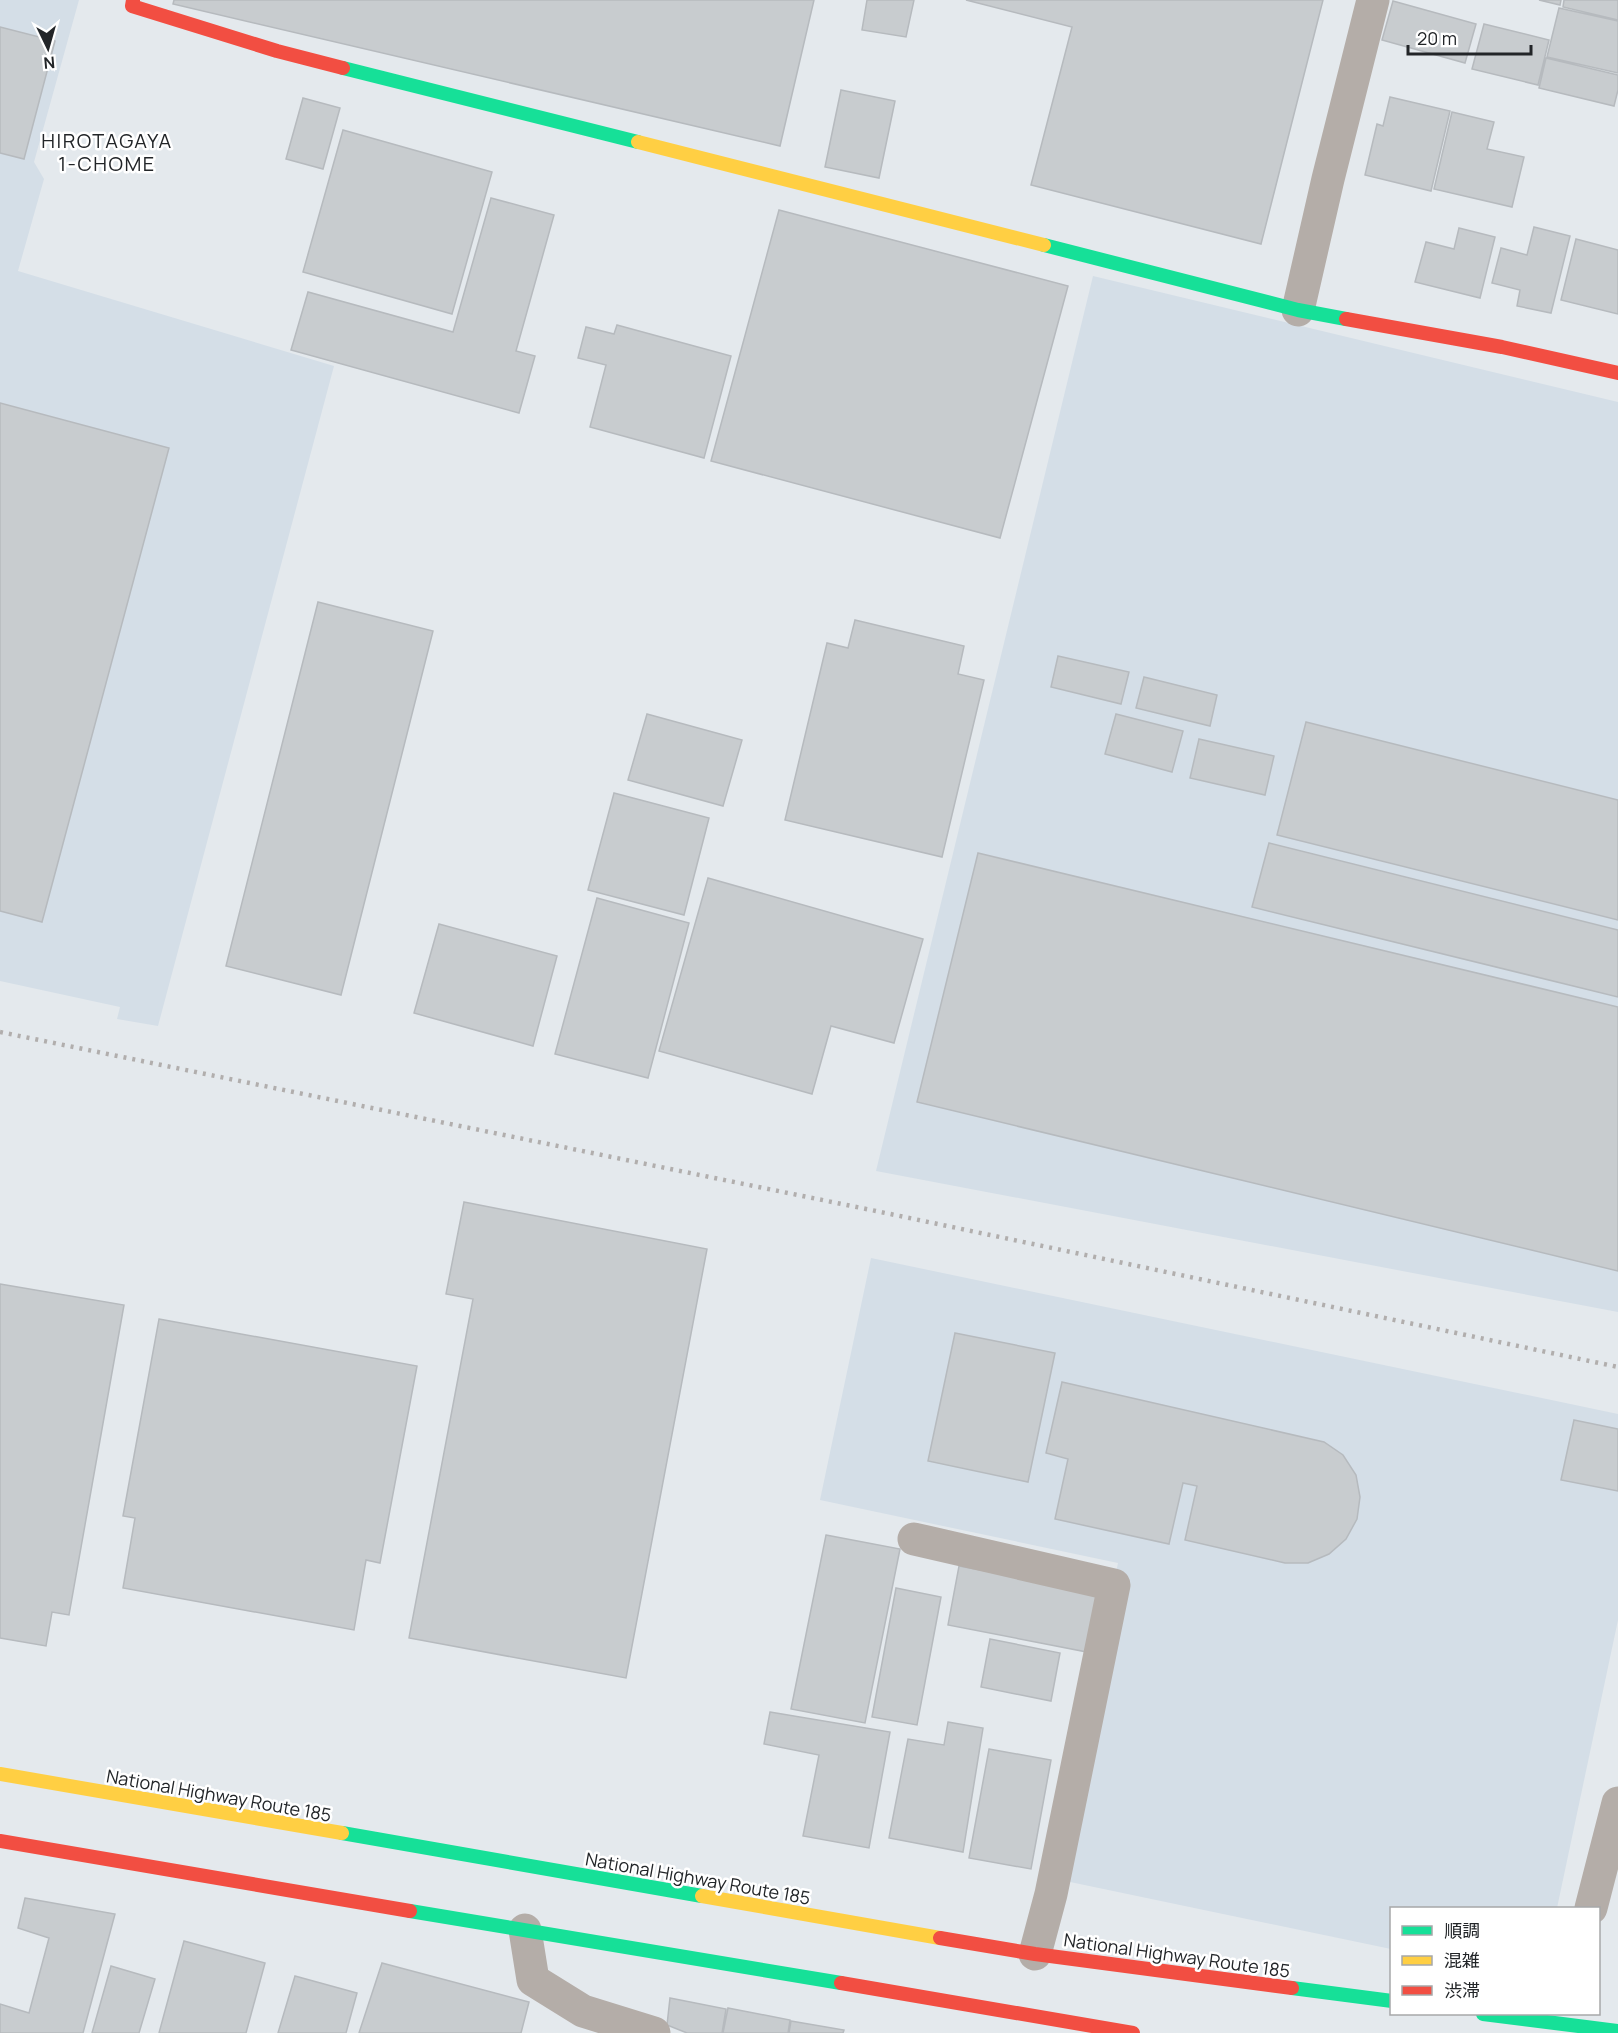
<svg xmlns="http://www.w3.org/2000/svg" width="1618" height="2033" font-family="Manrope,'Noto Sans JP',sans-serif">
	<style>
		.built { fill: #d4dee7 }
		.building { fill: #c8cccf; stroke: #b6babe; stroke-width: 1.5 }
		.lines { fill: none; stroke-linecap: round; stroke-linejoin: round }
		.street { stroke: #b4ada8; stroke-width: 33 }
		.fast { stroke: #16e098; stroke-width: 14 }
		.slow { stroke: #ffcf43; stroke-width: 14 }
		.jam { stroke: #f24e42; stroke-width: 14 }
		.rail { stroke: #b1aead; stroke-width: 4.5; stroke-dasharray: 3 6; stroke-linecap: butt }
		.labels { text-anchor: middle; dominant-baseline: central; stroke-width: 5; stroke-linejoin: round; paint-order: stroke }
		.street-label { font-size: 18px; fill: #222528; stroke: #fff }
		.neighbourhood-label { font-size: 20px; letter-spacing: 1.5px; fill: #222528; stroke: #fff }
	</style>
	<rect width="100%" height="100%" fill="#e4e9ed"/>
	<path class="built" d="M0,0H79L34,162L44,179L18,271L334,366L158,1026L117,1019L120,1007L0,981Z
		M1093,276L1618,402V1312L876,1171Z
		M871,1258L1618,1414V1620L1557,1908H1392L1391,1949L1051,1878L1118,1563L820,1500Z"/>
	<path class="building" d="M174,0H814L780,146L173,4Z
		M867,0H914L906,37L862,30Z
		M966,0H1323L1261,244L1031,185L1072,27Z
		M1539,0H1561L1560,5Z
		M1564,0H1618V20L1563,7Z
		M1393,1L1476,24L1465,63L1382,40Z
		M1559,8L1618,21V73L1547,57Z
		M1484,24L1549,40L1538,85L1472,69Z
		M0,27L55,41L24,159L0,153Z
		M1546,58L1618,75V90L1614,106L1539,88Z
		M841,90L895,101L879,178L825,167Z
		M1390,97L1450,111L1431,191L1365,175L1377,124L1383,126Z
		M303,98L340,108L323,169L286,159Z
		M1452,112L1494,122L1487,149L1524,157L1512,207L1434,189Z
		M343,130L492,172L452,314L303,272Z
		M491,198L554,215L516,351L535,356L519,413L291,350L308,292L453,332Z
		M779,210L1068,286L1000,538L711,461Z
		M1534,227L1570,236L1551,313L1517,306L1520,290L1492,283L1501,248L1527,255Z
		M1459,228L1495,237L1480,298L1415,282L1426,242L1454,249Z
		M1576,239L1618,250V314L1561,300Z
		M617,325L731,356L704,458L590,427L606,365L578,358L586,327L614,334Z
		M0,403L169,448L42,922L0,911Z
		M318,602L433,631L341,995L226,966Z
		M855,620L964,646L958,674L984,680L942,857L785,820L827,643L848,648Z
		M1058,656L1129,672L1121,704L1051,687Z
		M1144,677L1217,695L1210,726L1136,708Z
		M647,714L742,740L723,806L628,780Z
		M1116,714L1183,731L1172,772L1105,754Z
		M1306,722L1618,800V920L1277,835Z
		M1199,739L1274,756L1265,795L1190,778Z
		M614,793L709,818L684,915L588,890Z
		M1269,843L1618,930V997L1252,907Z
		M978,853L1618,1007V1271L917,1102Z
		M708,878L923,939L894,1043L831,1026L812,1094L659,1051Z
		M597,898L689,923L648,1078L555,1054Z
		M439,924L557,956L533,1046L414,1013Z
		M464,1202L707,1249L626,1678L409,1638L473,1299L446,1294Z
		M0,1284L124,1305L69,1615L52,1612L46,1646L0,1638Z
		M159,1319L417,1366L380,1563L366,1560L354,1630L123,1588L135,1518L123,1516Z
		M955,1333L1055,1353L1028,1482L928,1461Z
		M1062,1382L1324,1442L1343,1455L1356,1475L1360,1497L1357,1519L1346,1539L1329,1554L1308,1563H1285L1185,1540L1197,1486L1183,1483L1169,1544L1055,1519L1068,1459L1046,1453Z
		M1574,1420L1618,1429V1491L1561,1480Z
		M826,1535L900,1549L865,1723L791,1709Z
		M959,1566L1099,1592L1087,1652L948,1625Z
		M896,1588L941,1597L917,1725L872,1717Z
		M990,1639L1060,1653L1051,1701L981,1687Z
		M770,1712L890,1732L869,1848L803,1836L819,1755L764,1744Z
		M948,1722L983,1728L963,1852L889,1838L908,1739L944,1745Z
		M989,1749L1051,1760L1031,1869L969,1858Z
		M25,1898L115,1914L83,2033H0V2004L29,2013L49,1938L18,1928Z
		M184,1941L265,1963L246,2033H159Z
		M382,1963L529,2002L521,2033H359Z
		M111,1966L155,1979L139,2033H92Z
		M295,1976L357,1993L346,2033H278Z
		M670,1998L726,2009L722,2033H687L667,2025Z
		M728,2008L790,2020L788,2033H723Z
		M791,2021L844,2030L843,2033H789Z"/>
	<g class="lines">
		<path class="street" d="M1298,310L1328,179L1373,0
			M914,1539L1114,1585L1051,1894L1035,1954
			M1591,1908L1618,1803
			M525,1930L533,1980L583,2011L654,2033"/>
		<path class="fast" d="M343,68L638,142
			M1044,245L1298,310L1346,319
			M342,1833L702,1896
			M410,1911L841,1983
			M1292,1988L1392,2001
			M1483,2014L1618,2031"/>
		<path class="slow" d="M638,142L1044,245
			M0,1774L342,1833
			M702,1896L940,1938"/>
		<path class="jam" d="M133,0L132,6L277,51L343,68
			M1346,319L1502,347L1618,373
			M0,1841L410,1911
			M940,1938L1035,1954L1292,1988
			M841,1983L1133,2033"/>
		<path class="rail" d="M0,1032L876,1211L1618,1367"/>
	</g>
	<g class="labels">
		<g class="street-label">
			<text transform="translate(219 1795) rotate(10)">National Highway Route 185</text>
			<text transform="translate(698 1878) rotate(10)">National Highway Route 185</text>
			<text transform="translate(1177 1955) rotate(8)">National Highway Route 185</text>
		</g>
		<g class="neighbourhood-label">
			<text x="107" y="140">HIROTAGAYA<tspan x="107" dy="23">1-CHOME</tspan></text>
		</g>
	</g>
	<rect x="1390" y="1907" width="210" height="108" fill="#ffffff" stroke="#a7a8a9" stroke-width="1.5"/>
	<rect x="1402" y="1926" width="30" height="9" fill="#16e098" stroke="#a7a8a9" stroke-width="1.5"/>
	<text x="1444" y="1937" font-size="18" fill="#222528">順調</text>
	<rect x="1402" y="1956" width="30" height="9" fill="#ffcf43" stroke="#a7a8a9" stroke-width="1.5"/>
	<text x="1444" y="1967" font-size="18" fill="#222528">混雑</text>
	<rect x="1402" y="1986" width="30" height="9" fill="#f24e42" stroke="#a7a8a9" stroke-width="1.5"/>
	<text x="1444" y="1997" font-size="18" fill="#222528">渋滞</text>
	<g transform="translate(48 48) rotate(175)" stroke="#ffffff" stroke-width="4.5" paint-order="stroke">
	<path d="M0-4.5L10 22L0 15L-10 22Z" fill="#222528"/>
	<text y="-9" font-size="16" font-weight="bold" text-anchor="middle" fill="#222528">N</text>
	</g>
	<path d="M1408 45v9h123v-9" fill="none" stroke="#222528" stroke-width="3"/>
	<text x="1417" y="45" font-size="18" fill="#222528" stroke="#ffffff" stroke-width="4.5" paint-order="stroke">20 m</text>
</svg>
